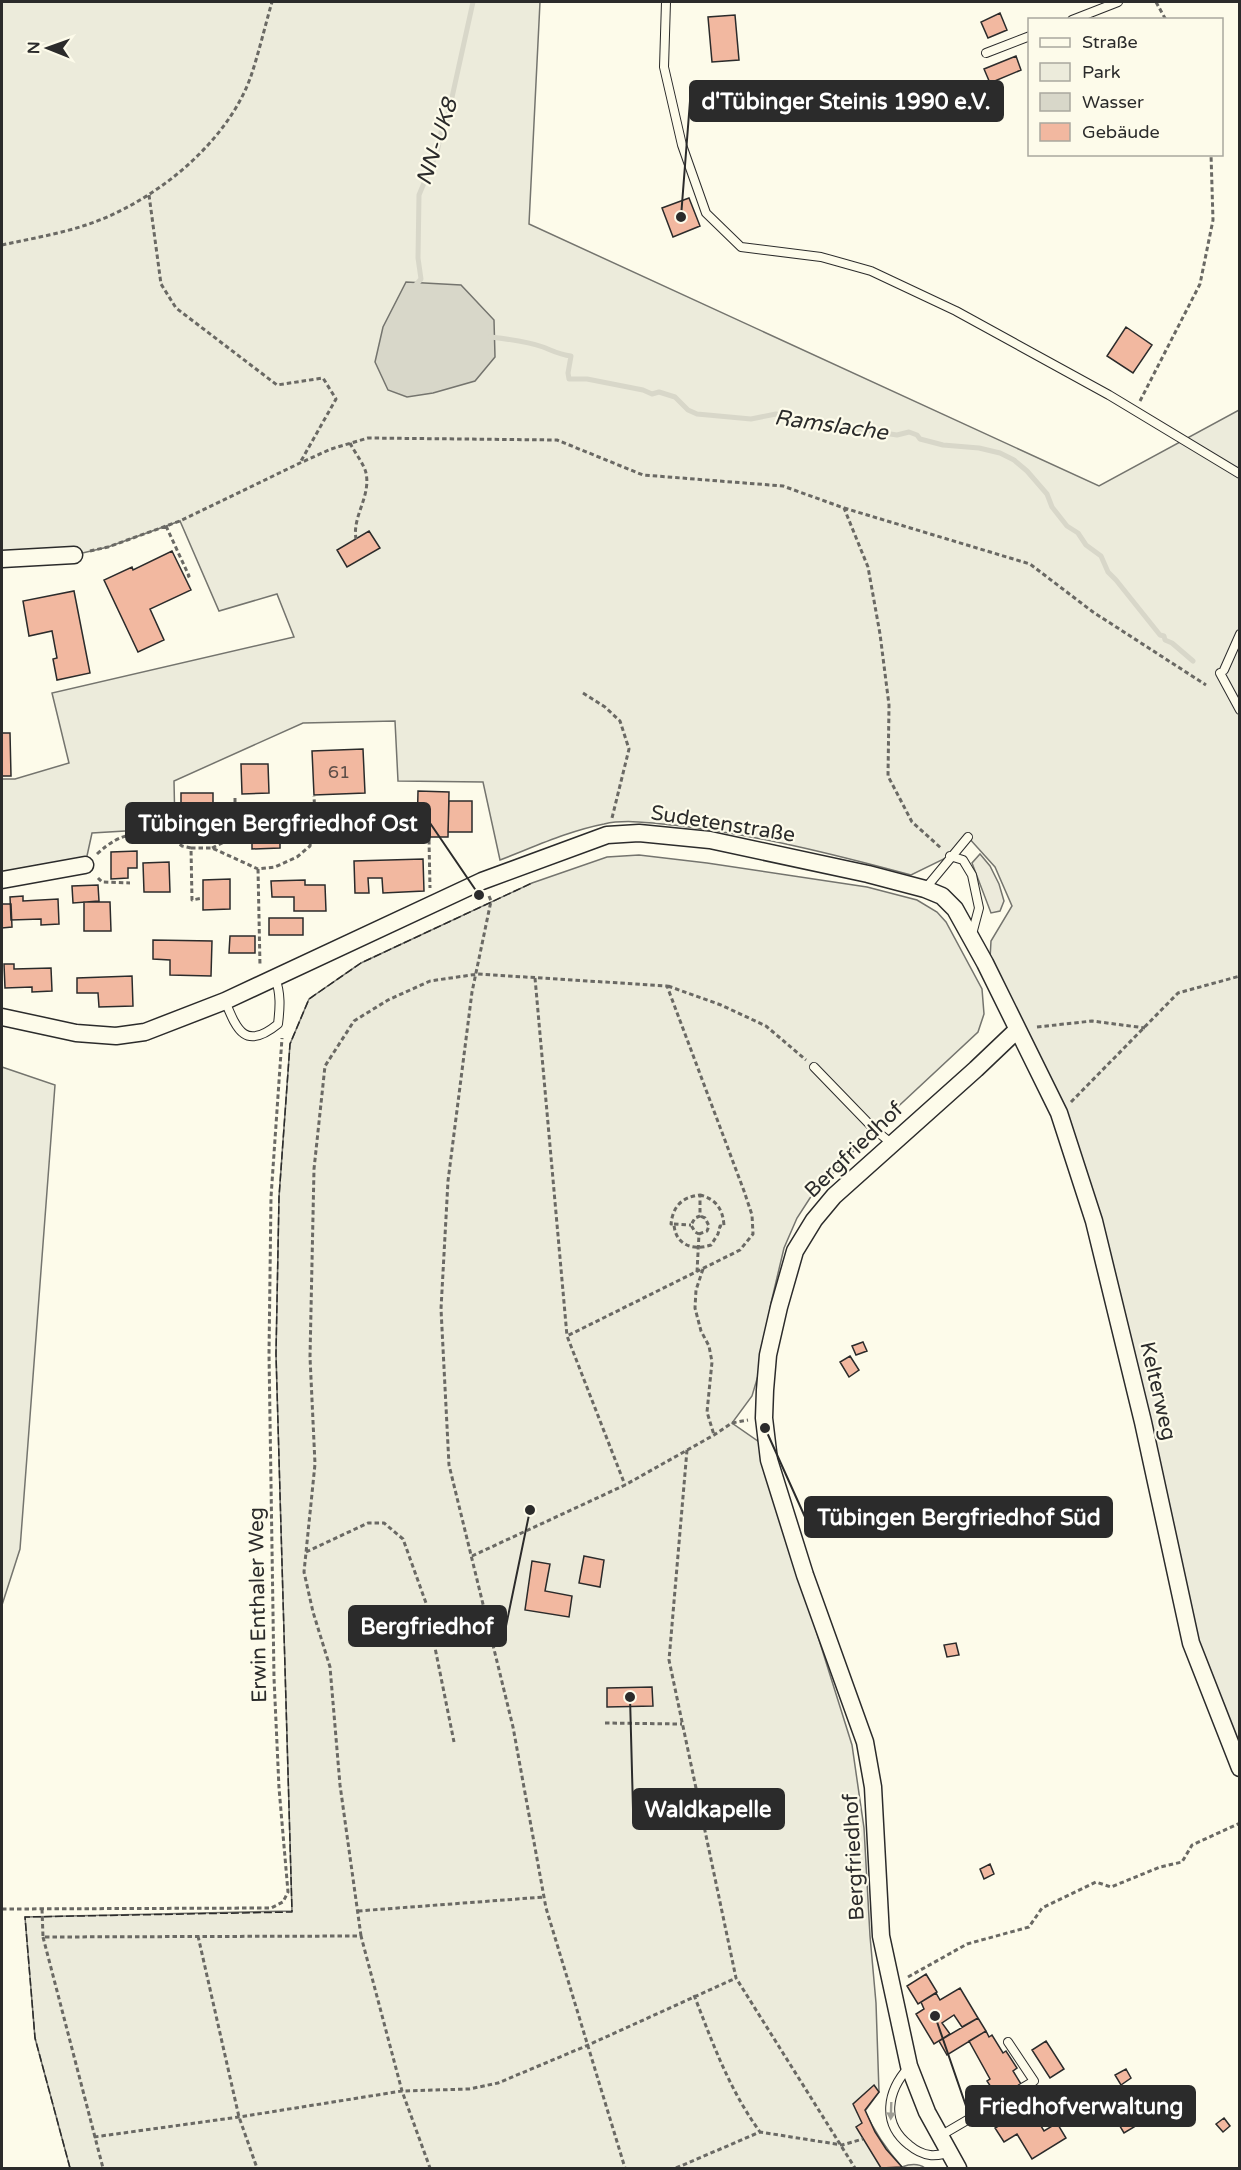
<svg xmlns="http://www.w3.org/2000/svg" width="1241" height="2170" font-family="'Varela Round',sans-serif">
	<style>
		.green { fill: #ecebdb; stroke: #74746e; stroke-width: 1.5 }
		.parking { fill: #eceadb; stroke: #74746e; stroke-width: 1.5 }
		.water { fill: #d8d7c9; stroke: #74746e; stroke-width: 1.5 }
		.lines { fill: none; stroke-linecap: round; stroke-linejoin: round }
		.stream { stroke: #d8d7c9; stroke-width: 5 }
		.building { fill: #f2b8a0; stroke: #2b2b2b; stroke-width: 1.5 }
		.service-casing { stroke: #2b2b2b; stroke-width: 10 }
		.minor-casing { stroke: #2b2b2b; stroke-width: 19 }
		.path { stroke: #6a6964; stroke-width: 3; stroke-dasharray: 4.5 3; stroke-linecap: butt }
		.service { stroke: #fdfbea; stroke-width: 8 }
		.minor { stroke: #fdfbea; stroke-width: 16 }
		.fence { stroke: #2b2b2b; stroke-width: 1.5; stroke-dasharray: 8 3; stroke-linecap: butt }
		.oneway { fill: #9e9d94 }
		.labels { text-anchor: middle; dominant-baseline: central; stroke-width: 4.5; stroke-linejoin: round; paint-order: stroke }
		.number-label { font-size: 18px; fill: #5d4e48 }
		.street-label { font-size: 21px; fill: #2b2b2b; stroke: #fdfbea }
		.water-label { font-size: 22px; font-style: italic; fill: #2b2b2b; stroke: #fdfbea }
		.leader { fill: none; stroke: #2b2b2b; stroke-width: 2 }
		.callout-dot { fill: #2b2b2b; stroke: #fdfbea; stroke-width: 2 }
		.callout { fill: #2b2b2b; stroke: #2b2b2b; stroke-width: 2 }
		.callout-label { font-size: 22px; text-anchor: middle; font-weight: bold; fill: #fff }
	</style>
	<rect width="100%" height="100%" fill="#fdfbea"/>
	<path class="green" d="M2,2H540L529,224L1099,486L1239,410V1746L1198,1639L1098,1217L990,959L991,941L1012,906L995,867L968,837L950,856L911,875C833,854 753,834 673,825C651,823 626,819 604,824C568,831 534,847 500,860L483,782L398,781L395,721L303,723L174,781L175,828L92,833L85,865L2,880V779H15L69,763L52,693L294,637L277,594L219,611L180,521L108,547L74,555L2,559Z
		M639,855L707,863L867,887L917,900L937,912L946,922L982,989L984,1014L978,1032L874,1129L810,1198L797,1218L784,1248L771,1303L763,1359L752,1396L732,1423L762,1444L799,1576L852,1745L864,1828L870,1936L876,2003L879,2092L865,2111C875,2133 886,2149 902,2167C910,2164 918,2163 925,2168H70L35,2038L25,1917L292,1911L276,1354L279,1197L290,1044L309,999L361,963L532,883L607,857Z
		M2,1067L55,1085L20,1549L2,1605Z"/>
	<path class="parking" d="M980,854L990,866L999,884L1004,901L1000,911L991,913L972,863Z"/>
	<path class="water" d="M406,282L461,285L494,320L495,357L475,381L433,393L407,397L388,390L375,362L383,327Z"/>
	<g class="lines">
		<path class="stream" d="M414,287L421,279L418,258L419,195L437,152L443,123L447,120L473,2
			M490,337C507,339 526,341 543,347C553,351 560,355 571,356L568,373L569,379H587L643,390L652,394L659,392L675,397L688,410L697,414L751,419L776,414L814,423L824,422L837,426L897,435L909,432L917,435L920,439L943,445L979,448L1000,453L1014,460L1027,471L1047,494L1052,507L1067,526L1078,533L1086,545L1101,556L1108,572L1116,580L1160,635L1164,636L1165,640L1172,643L1193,661"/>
	</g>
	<path class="building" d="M1000,13L1007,30L988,38L981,22Z
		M735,15L739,60L712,62L708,17Z
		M1016,56L1021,70L990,83L984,69Z
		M689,198L700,226L673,237L662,208Z
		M1126,327L1152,345L1133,373L1107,356Z
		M369,531L380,548L347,567L337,550Z
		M172,551L191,590L150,609L164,640L138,652L104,580L132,567L133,570Z
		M74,591L90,673L57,680L53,659L57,658L52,631L29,636L23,601Z
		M2,733H10L11,776H2Z
		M363,749L365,793L314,795L312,751Z
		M241,764H268L269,793L242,794Z
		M418,791L449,792L448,837H417Z
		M181,793H213V824L181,823Z
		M449,801H472V832H448Z
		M280,818V848L252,849V819Z
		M137,851V868H128V878L111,879V852Z
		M423,859L424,891L383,893L382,878H368L369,893H355L354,861Z
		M169,862L170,892H144L143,863Z
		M230,879V909L203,910V880Z
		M305,880V885H325L326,911H294V897H272L271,881Z
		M98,885L99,901L73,903L72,886Z
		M23,896V901L58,899L59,924L41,925V919L11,920L10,897Z
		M84,902H110L111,931H84Z
		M2,904H11L12,927L2,928Z
		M269,918H303V935H269Z
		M230,936H255V953H229Z
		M153,940L212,941L211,976L170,975V960L153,959Z
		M4,964H14V969L51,968L52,991L32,992V987L5,988Z
		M132,976L133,1006L99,1007L98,993H77V978Z
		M863,1342L867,1351L856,1355L852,1346Z
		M850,1356L859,1370L849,1377L840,1362Z
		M584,1556L604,1560L600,1587L579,1583Z
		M532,1561L550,1564L545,1591L572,1596L569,1617L525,1610Z
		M956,1643L959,1655L947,1657L944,1645Z
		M652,1687L653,1706L607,1707V1688Z
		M990,1864L994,1874L984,1879L980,1869Z
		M926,1974L937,1992L918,2004L907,1986Z
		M960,1988L978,2018L962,2027L954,2015L942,2023L950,2034L934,2044L916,2014L924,2009L921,2002L936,1993L940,2000Z
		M978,2018L986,2031L947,2055L939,2041Z
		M986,2031L989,2037L992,2035L1003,2053L1006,2051L1017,2068L1013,2071L1021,2084L998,2098L987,2081L990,2079L969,2041Z
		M1046,2041L1064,2069L1050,2078L1032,2050Z
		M1126,2069L1131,2078L1121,2085L1115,2075Z
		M874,2085L879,2092L865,2110L875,2132L886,2149L902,2167L881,2168L856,2127L862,2123L853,2104Z
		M1030,2108L1044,2131L1057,2123L1066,2138L1032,2159L1017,2134L1004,2142L995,2128Z
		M1133,2114L1139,2124L1124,2133L1118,2123Z
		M1224,2118L1230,2126L1223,2132L1216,2124Z"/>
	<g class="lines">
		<g class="service-casing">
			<path id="service" d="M666,2L664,67L682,145L706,213L741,247L821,257L871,271L956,311L1109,395L1240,474
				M1072,20L1118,2
				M986,53L1030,36
				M1224,670L1240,634
				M1220,673L1240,710
				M950,856L963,860L972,875L979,908L971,938
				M925,889L968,837
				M225,1001C237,1030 245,1051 278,1024C280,1008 281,993 275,978
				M814,1067L874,1129L891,1143
				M909,2067C887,2091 881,2123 909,2145C915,2150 922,2154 930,2155C936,2156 943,2154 949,2153
				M940,2136L1034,2081L1008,2042"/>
		</g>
		<g class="minor-casing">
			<path id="minor" d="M2,559L74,555
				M2,880L85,865
				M2,1017L76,1033L116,1036L145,1032L225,1001L482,881L607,835L639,833L710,840L868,874L925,889L942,896L955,909L985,963L1059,1113L1094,1221L1143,1422L1191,1643L1240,1768
				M958,2168L927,2112L909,2066L881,1936L873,1787L865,1742L805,1575L769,1460L764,1418L765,1390L768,1355L779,1307L795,1251L814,1220L834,1196L976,1069L1017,1030"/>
		</g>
		<path class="path" d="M1156,2L1166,20
			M149,195L161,284L176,308L277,385L323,378L336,399L301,461
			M2,245C29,239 59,234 86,225C153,203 227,144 251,76C259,52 265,26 272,2
			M1140,401L1200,284L1213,220L1211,154
			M350,443C355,453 364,464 366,473C371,497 352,516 356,539
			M844,508L1030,564L1093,612L1206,685
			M166,526L189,576L185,578
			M90,551L108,547L180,521L300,463L331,449L368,438L557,440L643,475L783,486L844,508L868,567L880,634L889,705L888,776L912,822L942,849
			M583,693L605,707L620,721L629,749L612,818
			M168,835L182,846L191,848L192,900L203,898
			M230,839L235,818V798
			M429,840L430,888
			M191,848H212L258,869L275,867L297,857L310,846L315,817L314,796
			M212,848L230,839H243
			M97,854C123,830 135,834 168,835L177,811
			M258,869L260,966
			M98,878L102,882L130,883
			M489,896L491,901L472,992L448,1181L441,1309L449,1465L513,1727L546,1908L625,2168
			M535,978L567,1336
			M668,986L721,1005L766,1026L806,1060
			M1037,1027L1092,1021L1145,1028
			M1071,1102L1178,993L1240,976
			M674,1224L691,1225
			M699,1234L707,1231L709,1226L705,1218L700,1216
			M703,1269L696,1290L695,1308L701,1331L709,1346L712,1362L707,1412L714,1435
			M697,1272L699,1234L695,1232L691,1225L695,1218L700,1216V1195C682,1197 673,1206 671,1224H674C675,1245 693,1251 711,1245L718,1234L720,1226H724C723,1209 716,1199 700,1195
			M687,1450L669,1660L736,1978L855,2168
			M306,1552L368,1523H384L403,1539L426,1603L454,1742
			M472,1556L625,1485L714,1435L732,1423L748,1420
			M605,1723L682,1724
			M2,1909L271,1908L283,1902L288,1892L279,1788L274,1678L269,1354L271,1197L282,1038
			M42,1909L43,1937L361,1936L402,2091L430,2168
			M358,1911L544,1897
			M198,1936L239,2117L257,2168
			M361,1936L340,1785L330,1667L313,1612L304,1572L315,1464L310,1357L314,1169L325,1066L354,1021L388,1000L430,981L478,974L667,986L744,1191L752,1215L753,1234L740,1250L567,1336L625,1485
			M43,1937L103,2168
			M908,1977L967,1944L1029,1927L1042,1908L1096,1882L1111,1887L1160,1867L1182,1862L1192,1845L1240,1823
			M694,1995C713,2044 729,2089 760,2132
			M94,2137L239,2117L402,2091L469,2089L498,2083L586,2046L736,1978
			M676,2168L760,2132L842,2145L863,2139"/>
		<use href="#service" class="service"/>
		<use href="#minor" class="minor"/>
		<path class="fence" d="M70,2168L35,2038L25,1917L292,1912L276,1354L279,1197L290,1044L309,999L361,963L532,883"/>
	</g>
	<defs><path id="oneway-solid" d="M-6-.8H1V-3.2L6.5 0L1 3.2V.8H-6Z" transform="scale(1.5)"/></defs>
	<use class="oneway" href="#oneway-solid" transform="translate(891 2111) rotate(92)"/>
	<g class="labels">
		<g class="number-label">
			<text x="339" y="772">61</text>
		</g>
		<g class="street-label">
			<text transform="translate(723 824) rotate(9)">Sudetenstraße</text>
			<text transform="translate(854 1150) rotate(-44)">Bergfriedhof</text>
			<text transform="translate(1158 1391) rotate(77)">Kelterweg</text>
			<text transform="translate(258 1605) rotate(-91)">Erwin Enthaler Weg</text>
			<text transform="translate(854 1857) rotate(-93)">Bergfriedhof</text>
		</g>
		<g class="water-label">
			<text transform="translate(437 142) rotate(-72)">NN-UK8</text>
			<text transform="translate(831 425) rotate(8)">Ramslache</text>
		</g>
	</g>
	<path class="leader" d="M681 217L690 101M479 895L430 823M765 1428L805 1517M530 1510L506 1626M630 1697L633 1809M935 2016L966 2106"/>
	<g class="callout-dot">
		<circle cx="681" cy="217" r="6"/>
		<circle cx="479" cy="895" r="6"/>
		<circle cx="765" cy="1428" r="6"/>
		<circle cx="530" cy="1510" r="6"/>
		<circle cx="630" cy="1697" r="6"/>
		<circle cx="935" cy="2016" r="6"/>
	</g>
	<g class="callout">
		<rect x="690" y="81" width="313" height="40" rx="6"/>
		<rect x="126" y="803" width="304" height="40" rx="6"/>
		<rect x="805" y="1497" width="307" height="40" rx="6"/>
		<rect x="349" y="1606" width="157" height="40" rx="6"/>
		<rect x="633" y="1789" width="151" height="40" rx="6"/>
		<rect x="966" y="2086" width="229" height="40" rx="6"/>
	</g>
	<g class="callout-label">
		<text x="846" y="109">d'Tübinger Steinis 1990 e.V.</text>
		<text x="278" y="831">Tübingen Bergfriedhof Ost</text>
		<text x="959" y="1525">Tübingen Bergfriedhof Süd</text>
		<text x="427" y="1634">Bergfriedhof</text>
		<text x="708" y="1817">Waldkapelle</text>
		<text x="1081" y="2114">Friedhofverwaltung</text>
	</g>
	<rect width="1241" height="2170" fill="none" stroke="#2b2b2b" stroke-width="6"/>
	<rect x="1028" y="18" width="195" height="138" fill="#fdfbea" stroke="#a9a89e" stroke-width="1.5"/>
	<rect x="1040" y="38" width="30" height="9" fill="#fdfbea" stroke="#a9a89e" stroke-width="1.5"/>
	<text x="1082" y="48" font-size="18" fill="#2b2b2b">Straße</text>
	<rect x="1040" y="63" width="30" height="18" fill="#ecebdb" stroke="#a9a89e" stroke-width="1.5"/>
	<text x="1082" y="78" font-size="18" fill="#2b2b2b">Park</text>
	<rect x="1040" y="93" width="30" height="18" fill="#d8d7c9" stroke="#a9a89e" stroke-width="1.5"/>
	<text x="1082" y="108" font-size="18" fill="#2b2b2b">Wasser</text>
	<rect x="1040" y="123" width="30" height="18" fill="#f2b8a0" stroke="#a9a89e" stroke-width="1.5"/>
	<text x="1082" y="138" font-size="18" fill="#2b2b2b">Gebäude</text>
	<g transform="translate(48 48) rotate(271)" stroke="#fdfbea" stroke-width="4.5" paint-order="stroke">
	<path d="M0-4.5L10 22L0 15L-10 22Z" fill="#2b2b2b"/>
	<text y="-9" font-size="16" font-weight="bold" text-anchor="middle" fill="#2b2b2b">N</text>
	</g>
</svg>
